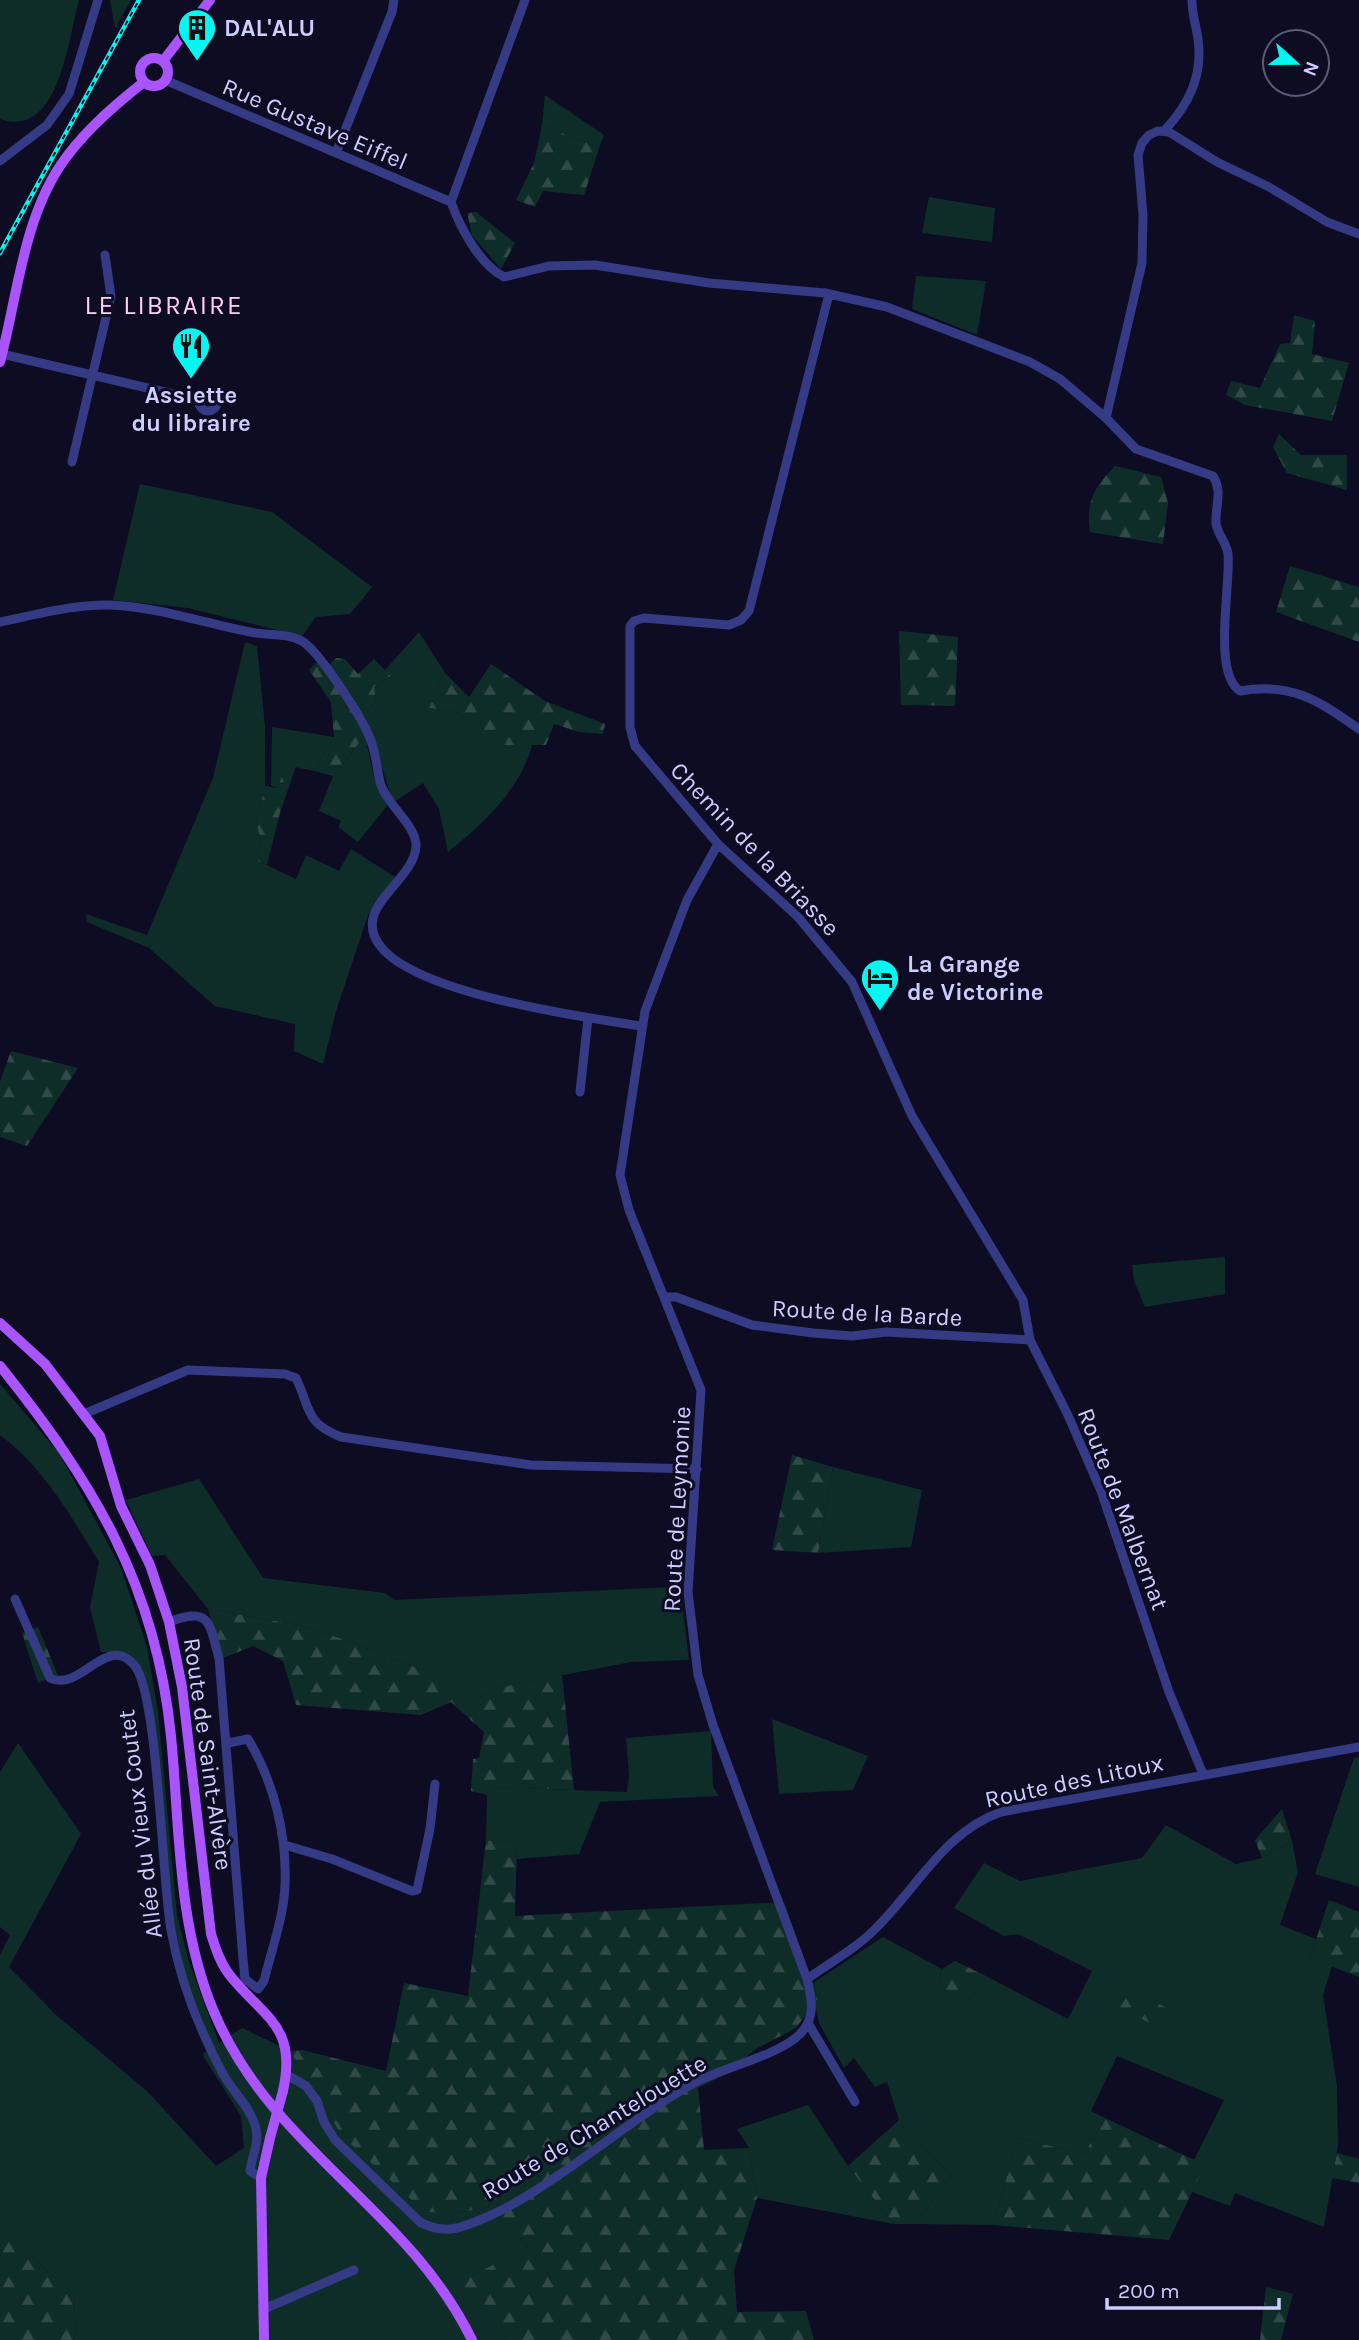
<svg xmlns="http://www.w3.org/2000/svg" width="1359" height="2340" font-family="Karla,sans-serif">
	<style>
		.green { fill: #0f2d28 }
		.forest { fill: url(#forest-firs) }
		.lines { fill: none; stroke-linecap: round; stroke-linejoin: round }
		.minor { stroke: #343b84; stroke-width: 9 }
		.major { stroke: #aa54ff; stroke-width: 10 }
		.rail-casing { stroke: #00f8f3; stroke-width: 4.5 }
		.rail { stroke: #0d0c22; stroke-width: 2; stroke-dasharray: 5; stroke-linecap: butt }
		.major-bridge { stroke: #aa54ff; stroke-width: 10 }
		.labels { text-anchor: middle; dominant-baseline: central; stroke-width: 6; stroke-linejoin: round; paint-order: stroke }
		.poi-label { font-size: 24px; font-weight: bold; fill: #cdceff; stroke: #0d0c22; text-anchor: start }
		.street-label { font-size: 24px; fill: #cdceff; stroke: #0d0c22 }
		.neighbourhood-label { font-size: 26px; letter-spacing: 2px; fill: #ffcff3; stroke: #0d0c22 }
	</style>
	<defs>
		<pattern id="forest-firs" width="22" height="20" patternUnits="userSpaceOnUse" patternTransform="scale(1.75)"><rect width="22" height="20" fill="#0f2d28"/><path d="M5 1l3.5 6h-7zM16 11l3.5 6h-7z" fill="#314a48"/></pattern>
	</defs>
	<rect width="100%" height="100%" fill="#0d0c22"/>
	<path class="green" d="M0,0H79C68,39 59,140 0,119Z
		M110,0H131L115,28Z
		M545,95L604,135L599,148L542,125Z
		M929,197L995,208L992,242L922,233Z
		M916,276L986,281L977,335L912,309Z
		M140,484L272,512L372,587L350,614L316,617L302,636L188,608L113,600Z
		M419,632L445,673L425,707L459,713L492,745H532C521,789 483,824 448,852L439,809L423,783L394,802C380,772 381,744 364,716L376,700L374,687L390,677L385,670Z
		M245,642L257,646L265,726V786L256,823L261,840L254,859L296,879L306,855L339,871L351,849L395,877L368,915L336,1011L323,1064L294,1051L295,1024L215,1006L149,948L87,922L86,914L147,935L213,778Z
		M272,727L334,737L314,771L285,765L278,788L271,786Z
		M365,736L375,781L387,806L358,842L338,827L341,821L319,811L333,776Z
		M1225,1257V1294L1145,1307L1134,1281L1132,1265Z
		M0,1384L59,1453L121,1568L147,1647L158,1712L177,1915L188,1959L219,2043L242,2028L290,2051L342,2136L457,2213L488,2207L528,2246L460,2283L506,2340H76L74,2295L11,2238L0,2220V1955L10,1935L0,1927V1772L18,1743L81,1834L9,1967L55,2014L147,2091L216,2166L244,2148L241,2116L202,2054L213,2047L185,1975L170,1904L146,1682L125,1653L101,1652L90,1607L99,1562C71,1516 44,1468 0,1435Z
		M833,1467L922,1490L911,1547L818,1553Z
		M199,1479L263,1578L385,1593L394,1600L672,1587L681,1594L689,1660L631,1662L497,1688L470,1704L459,1699L422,1670L354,1643L304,1626L208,1609L165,1555L152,1556L126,1500Z
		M772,1719L868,1756L853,1790L779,1794Z
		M711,1731L713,1787L719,1796L600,1802L579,1854L517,1859V1843L486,1840L487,1795L497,1787L627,1792L629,1774L626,1738Z
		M1359,1757V1887L1315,1874L1354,1758Z
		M1166,1825L1236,1864L1262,1858L1292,1841L1298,1872L1280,1925L1316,1939L1310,1958L1332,1966L1323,1995L1337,2086L1338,2145L1324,2227L1235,2193L1230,2206L1192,2192L1204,2166L1194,2160L1224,2100L1117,2056L1091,2111L1105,2118L1084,2154L1018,2138L993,2225L915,2224L951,2176L899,2120L887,2082L875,2087L854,2058L844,2068L819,2023L815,2002L818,1998L813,1983L883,1937L942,1969L938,1985L963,2005L988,1977L1068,2019L1092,1971L1018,1934L1004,1936L954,1908L984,1863L1020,1881L1142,1858Z
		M808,2105L848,2166L894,2224L757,2198L749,2148L737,2129Z"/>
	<path class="forest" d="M542,125L599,148L584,195L543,191L535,207L516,200L534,163Z
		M476,212L515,243L501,269L472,235L467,213Z
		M1294,315L1315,321L1312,354L1349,363L1332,421L1245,405L1226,395L1231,381L1260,388L1280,344L1290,343Z
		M1279,434L1301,455H1347V490L1287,473L1273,447Z
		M1115,466L1161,477L1168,503L1163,544L1090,532C1086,501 1093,489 1115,466Z
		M1290,566L1359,587V642L1276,612Z
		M899,631L958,637L955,706L901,705Z
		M322,656L329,665L336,658L345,659L358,674L374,659L391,676L374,687L376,700L364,716L371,728L333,776L314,771L334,737L331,702L309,670Z
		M491,664L545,701L605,724L603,734L579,732L554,724L546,745H492L459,713L425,707L445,673L469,697Z
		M285,765L296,766L280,813L267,865L254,859L261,840L256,823L265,786L278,788Z
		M11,1051L78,1068L27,1146L0,1137V1082Z
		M792,1455L833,1467L818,1553L772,1550Z
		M208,1609L304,1626L354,1643L422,1670L470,1704L497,1688L562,1675L574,1790L497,1787L487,1795L471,1791L473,1759L479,1758L484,1732L451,1702L421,1715L296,1705L283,1661L253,1646L221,1659Z
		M38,1627L58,1675L38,1683L22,1633Z
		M1282,1809L1292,1841L1262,1858L1255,1840Z
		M486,1840L517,1843L515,1916L784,1902L818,1998L796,2028L756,2049L724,2075L698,2088L704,2150L749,2148L757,2198L734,2270L737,2312L806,2311L814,2340H506L459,2283L528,2246L488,2207L457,2213L425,2212L342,2136L290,2051L302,2050L386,2071L404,1983L468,1996Z
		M1329,1900L1359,1912V1977L1310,1958Z
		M955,1961L988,1977L963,2005L938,1985L942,1969Z
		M1131,1989L1180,2015L1170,2033L1120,2008Z
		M1105,2118L1205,2165L1169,2240L993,2225L1018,2138L1084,2154Z
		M899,2120L951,2176L915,2224H894L848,2166Z
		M1337,2153L1359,2159V2183L1332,2178Z
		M0,2220L11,2238L74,2295L76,2340H0Z
		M1266,2287L1293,2294L1281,2340H1260Z"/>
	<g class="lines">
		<path class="minor" d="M165,80L451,202
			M1165,130C1189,104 1203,76 1198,39C1196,25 1192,14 1192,0
			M336,153L392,12L394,0
			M0,161L47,125L69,94L98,0
			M451,202C460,227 479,264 504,277L549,266L595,265L709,283L825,293L887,307L1030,362L1060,379L1106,418L1136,449L1213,476C1223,492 1215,506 1216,523C1217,534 1227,543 1228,554C1231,585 1212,673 1240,691C1291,682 1318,700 1359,729
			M451,202L525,0
			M829,294L749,611L741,620L729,625L644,618L634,621L630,626V727L635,746L718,844L798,917L852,982L912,1116L1023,1300L1030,1340L1067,1413L1101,1491L1169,1692L1203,1774
			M2,354L199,400
			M199 402a9 9 0 1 1 18 0a9 9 0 1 1-18 0Z
			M1106,418L1142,263L1143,215L1138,155L1142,143L1149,135L1158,131L1169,132L1217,162L1269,187L1327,222L1359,234
			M72,462L111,296L105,255
			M0,622C35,615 74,604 110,605C158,607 204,623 250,632C268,636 291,632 306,644C323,658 364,720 371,741C376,754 377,768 380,782C385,803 417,826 416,846C414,883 349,907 381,947C419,994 581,1017 641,1026
			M580,1092L588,1018
			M664,1297H676L752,1325L813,1333L852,1336L886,1332L1030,1340
			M84,1414L188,1370L285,1374L296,1378C311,1409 304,1422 341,1437L531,1465L697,1469
			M15,1599L50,1678C80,1693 108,1631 135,1666C158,1696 162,1880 171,1930C180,1981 199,2029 223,2074C233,2092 252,2109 256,2129C259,2144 252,2156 250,2171L261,2178
			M169,1622C211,1606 209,1623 219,1658L243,1959L245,1979L258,1989L264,1981C271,1951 284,1917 285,1885C287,1834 274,1783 248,1739L228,1743
			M284,1848L288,1846L332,1859L412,1891L417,1890L430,1829L435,1784
			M807,1979C829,1963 857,1948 876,1928C917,1888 945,1831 1001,1812L1359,1747
			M808,2023L855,2102
			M287,2075L306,2086L317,2101L324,2122L335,2140L421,2223C433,2228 443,2231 457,2228C536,2206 619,2124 694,2083C722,2068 780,2055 800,2034C816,2018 812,1999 807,1979L713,1725L698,1675L688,1592L701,1390L629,1210L620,1175L645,1011L687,900L718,844
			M264,2309L354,2270"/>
		<path class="major" d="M140 72a14 14 0 1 1 28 0a14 14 0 1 1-28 0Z
			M163,61L210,0
			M0,362C17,298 23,222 60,166C82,133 113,106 144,82
			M0,1323L45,1364L100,1436L121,1506L150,1565L169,1622L182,1687L211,1934C216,1950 221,1965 232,1978C266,2019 297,2027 283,2091
			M0,1366C93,1482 156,1585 171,1736C180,1829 177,1925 214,2012C272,2150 408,2208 472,2340
			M264,2340L261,2178L270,2138"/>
		<g class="rail-casing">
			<path id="rail" d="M0,253L139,0"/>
		</g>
		<use href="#rail" class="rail"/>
		<path class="major-bridge" d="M270,2138L283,2091"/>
	</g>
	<defs>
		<g id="building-pin" transform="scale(2.0125)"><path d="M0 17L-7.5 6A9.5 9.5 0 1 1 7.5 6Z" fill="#00f8f3" stroke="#0d0c22"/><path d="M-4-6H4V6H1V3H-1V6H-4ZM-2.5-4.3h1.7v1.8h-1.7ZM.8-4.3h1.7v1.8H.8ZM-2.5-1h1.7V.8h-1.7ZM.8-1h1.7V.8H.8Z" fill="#111"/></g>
		<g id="restaurant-pin" transform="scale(2.0125)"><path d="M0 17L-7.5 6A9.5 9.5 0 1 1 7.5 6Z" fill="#00f8f3" stroke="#0d0c22"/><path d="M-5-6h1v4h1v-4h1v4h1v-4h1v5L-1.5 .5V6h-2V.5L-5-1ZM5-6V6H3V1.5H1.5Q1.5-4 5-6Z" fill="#111"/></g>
		<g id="hotel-pin" transform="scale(2.0125)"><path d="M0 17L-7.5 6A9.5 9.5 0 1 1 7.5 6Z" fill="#00f8f3" stroke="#0d0c22"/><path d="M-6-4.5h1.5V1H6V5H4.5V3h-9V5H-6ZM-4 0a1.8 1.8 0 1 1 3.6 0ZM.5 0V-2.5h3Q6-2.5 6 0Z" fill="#111"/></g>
	</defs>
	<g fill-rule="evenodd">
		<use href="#building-pin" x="197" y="28"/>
		<use href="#restaurant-pin" x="191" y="346"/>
		<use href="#hotel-pin" x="880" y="978"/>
	</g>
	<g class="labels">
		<g class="poi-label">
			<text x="224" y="28">DAL'ALU</text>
			<text x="191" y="395" text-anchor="middle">Assiette<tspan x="191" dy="28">du libraire</tspan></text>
			<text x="907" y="964">La Grange<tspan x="907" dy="28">de Victorine</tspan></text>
		</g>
		<g class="street-label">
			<text transform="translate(315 124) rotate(23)">Rue Gustave Eiffel</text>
			<text transform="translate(755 849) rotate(46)">Chemin de la Briasse</text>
			<text transform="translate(867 1313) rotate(3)">Route de la Barde</text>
			<text transform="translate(677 1509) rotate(-87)">Route de Leymonie</text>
			<text transform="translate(1123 1509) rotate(69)">Route de Malbernat</text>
			<text transform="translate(208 1754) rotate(82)">Route de Saint-Alvère</text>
			<text transform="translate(1074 1781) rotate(-12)">Route des Litoux</text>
			<text transform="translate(140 1824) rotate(-97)">Allée du Vieux Coutet</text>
			<text transform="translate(594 2127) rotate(-31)">Route de Chantelouette</text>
		</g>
		<g class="neighbourhood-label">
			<text x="164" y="305">LE LIBRAIRE</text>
		</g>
	</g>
	<g transform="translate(1296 63) rotate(111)"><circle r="33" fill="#0d0c22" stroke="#5a5a7a" stroke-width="2"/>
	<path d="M0-5L12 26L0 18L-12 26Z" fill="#00f8f3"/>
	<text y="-10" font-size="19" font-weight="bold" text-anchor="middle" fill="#cdceff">N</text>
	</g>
	<path d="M1107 2298v10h172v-10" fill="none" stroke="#cdceff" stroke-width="3.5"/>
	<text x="1118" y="2298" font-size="21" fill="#cdceff" stroke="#0d0c22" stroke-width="5" paint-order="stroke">200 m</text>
</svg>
